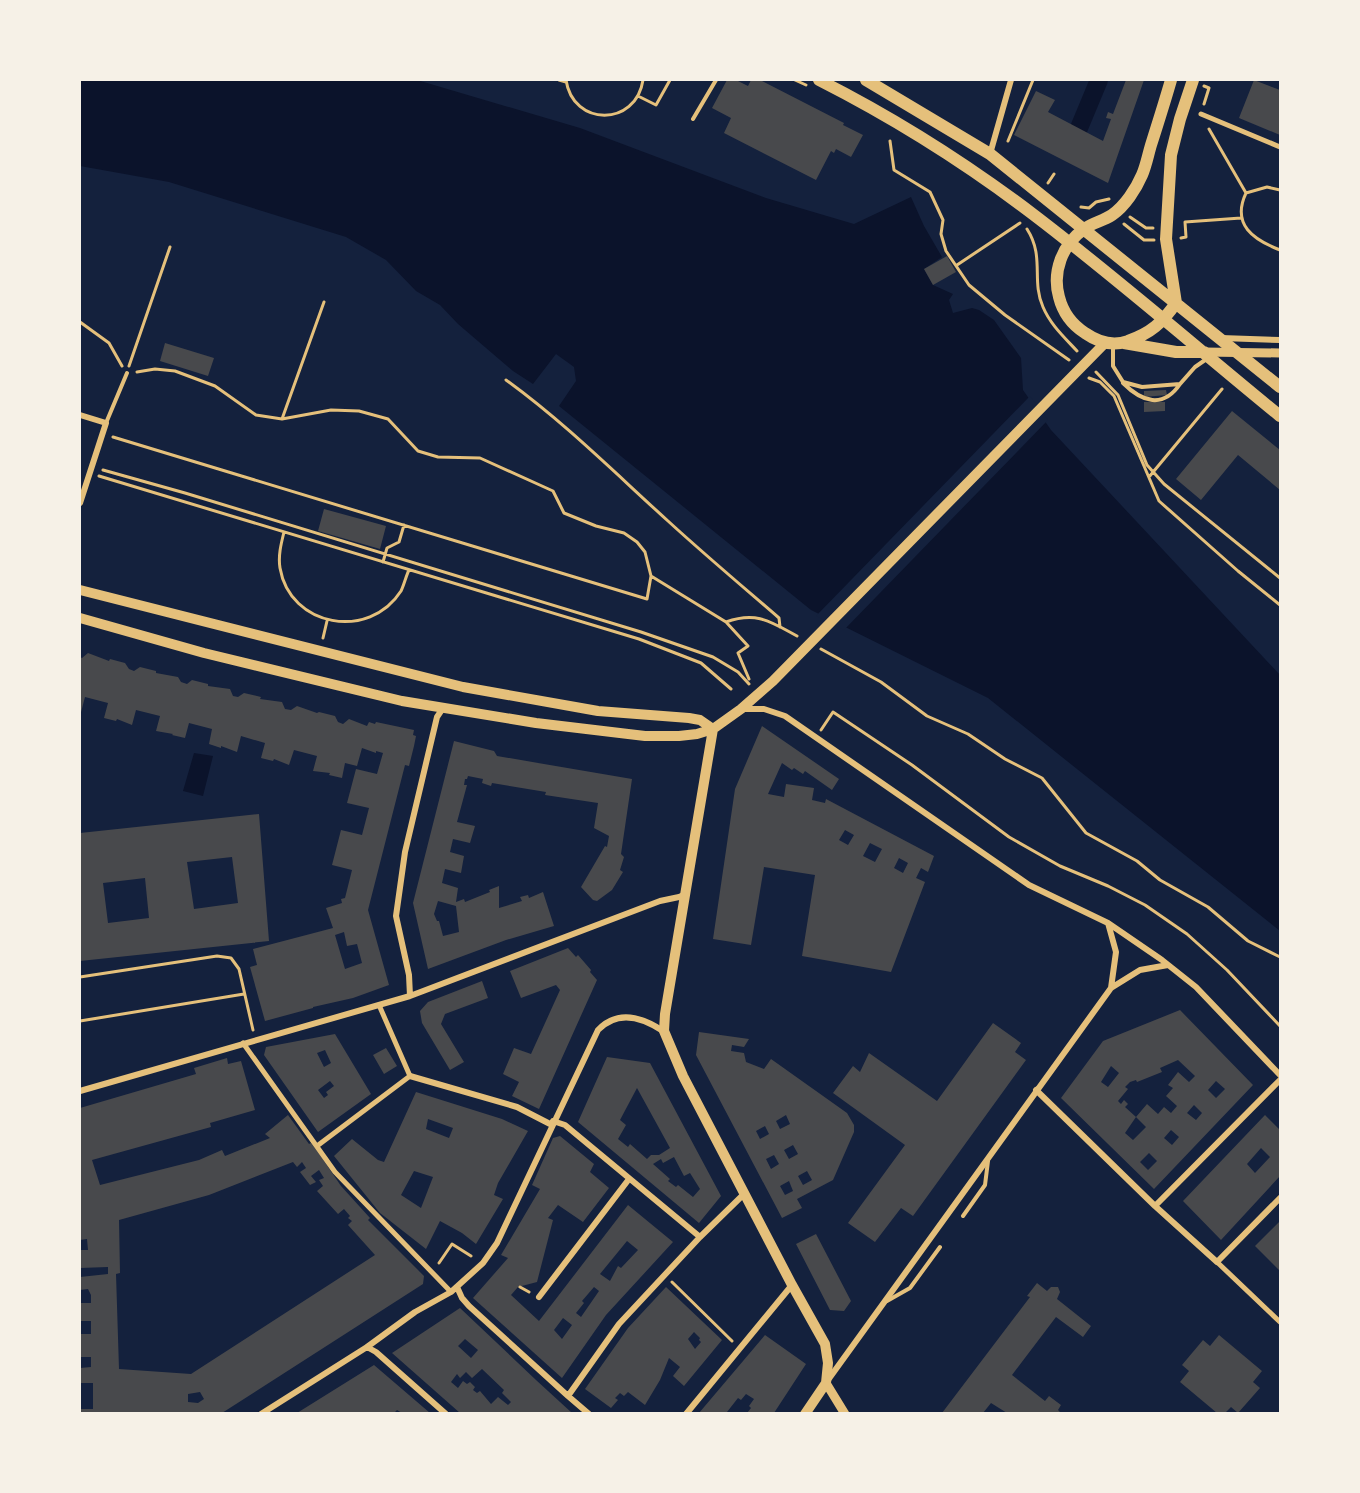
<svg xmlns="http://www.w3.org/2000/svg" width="1360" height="1493" font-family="'Roboto Serif',serif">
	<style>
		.water { fill: #0b132b }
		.pier { fill: #14213d }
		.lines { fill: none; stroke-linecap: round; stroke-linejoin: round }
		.canal { stroke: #0b132b; stroke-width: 18 }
		.building { fill: #48494c; fill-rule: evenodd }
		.path { stroke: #e5c07b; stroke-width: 3 }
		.service { stroke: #e5c07b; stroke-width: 4 }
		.pedestrian { stroke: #e5c07b; stroke-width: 5 }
		.minor { stroke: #e5c07b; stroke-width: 6 }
		.tertiary { stroke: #e5c07b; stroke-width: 9 }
		.secondary { stroke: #e5c07b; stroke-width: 10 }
		.trunk { stroke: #e5c07b; stroke-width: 12 }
	</style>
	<rect width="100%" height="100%" fill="#14213d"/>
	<path class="water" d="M80,80H417L580,128L766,198L854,224L911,197L924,226L942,257L924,269L933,285L953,294L949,300L953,313L972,308L979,310L994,320L1021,358L1023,390L1051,430L1280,675V931L988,698L811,610L559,406L576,381L574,367L556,354L533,384L513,371L458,324L440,305L416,291L386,260L346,237L169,182L80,166Z
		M194,753L213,756L203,796L183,791Z"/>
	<path class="pier" d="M1030,396L1048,420L844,630L816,616Z"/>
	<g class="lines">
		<path class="canal" d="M1079,128L1099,80"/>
	</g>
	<path class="building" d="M727,80H736L748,86L751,80H760L844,123L843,125L863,135L851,157L836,149L834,153L831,151L816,180L724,133L731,118L712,108Z
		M1126,80H1144L1108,183L1014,135L1036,91L1055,100L1048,112L1103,141L1111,119L1106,118L1108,112L1113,114Z
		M1254,80L1280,90V135L1239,118Z
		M947,256L956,272L933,285L924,269Z
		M165,343L214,358L208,376L160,361Z
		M1166,390L1167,395L1144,397V391Z
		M1144,402H1165V411L1144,412Z
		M1232,411L1280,450V490L1238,455L1201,500L1176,479Z
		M324,509L386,526L380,549L318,531Z
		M88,653L109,661L110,659L125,663L129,669L134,671L140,667L156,671V673L178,677L181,682L187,684L192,680L208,684V686L230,689L233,696L238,697L244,693L261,697L260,699L282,702L285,709L291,710L297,706L317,713L319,712L335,716L338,722L343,724L349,719L367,726L369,722L375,724L376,722L414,730L413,735L416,736L414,746L409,766L405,765L368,910L389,985L353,998L313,1007V1008L265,1021L250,967L257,965L253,949L333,928L326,908L342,903L341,899L345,898L352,870L332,865L341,830L362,835L369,808L347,803L356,769L377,774L383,753L376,751V753L362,748L357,766L345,763L342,778L329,775L330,773L313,771L317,756L294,750L289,765L274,759L273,761L261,758L265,743L241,736L237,752L221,746V748L209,744L212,729L189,723L185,738L172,735L173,734L156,731L160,716L136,710L132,725L117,719L116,721L104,718L108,703L85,697L80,716V657L82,658ZM344,932L347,946L357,944L362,963L345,969L335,935Z
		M762,726L839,779L832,790L805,771L803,774L794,768L792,770L782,763L768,794L784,797L786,784L814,788L812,800L825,803L826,799L934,856L928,872L921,868L916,878L925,882L891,972L802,956L815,875L764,867L751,945L713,939L735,789ZM845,830L854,835L848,845L839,840ZM870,843L882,849L875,862L863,856ZM899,858L908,863L903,873L894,868Z
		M454,741L494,751L497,756L632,779L621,854L624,857L620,870L623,872L612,890L597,901L593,900L581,887L605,846L607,847L609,836L594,828L598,803L545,795L546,792L492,783L491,786L482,783L483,779L468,776L467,779H465L464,785H467L457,822L475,826L470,843L453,839L450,852L464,856L461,873L445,869L442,883L458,888L456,902L464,899L465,902L490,892L489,890L499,886V908L522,901L520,897L528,895L529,898L543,892L554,926L506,940L428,969L413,903ZM438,901L456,906L459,932L443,936L439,921H437L434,914Z
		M259,814L269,941L80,961V833ZM232,857L238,903L194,909L187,862ZM145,878L149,918L108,923L103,883Z
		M568,948L576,957L578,955L591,970L590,972L597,980L539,1109L512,1096L519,1082L503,1074L514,1048L531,1054L560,990L556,985L521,998L510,971Z
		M482,981L488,998L445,1014L441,1024L464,1062L450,1070L422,1023L420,1011L428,1002Z
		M1180,1010L1253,1085L1154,1189L1061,1098L1103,1041ZM1178,1060L1195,1076L1189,1082L1178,1072L1168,1085L1173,1088L1166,1096L1177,1106L1171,1113L1164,1107L1158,1114L1147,1104L1136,1117L1146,1127L1133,1140L1125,1133L1136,1117L1125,1107L1128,1104L1124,1100L1121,1104L1118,1101L1128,1089L1125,1087L1130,1082L1136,1080L1137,1082L1162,1072L1160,1068ZM1111,1066L1119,1073L1108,1087L1101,1082ZM1216,1081L1225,1089L1216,1098L1208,1090ZM1194,1105L1202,1113L1196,1120L1187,1113ZM1171,1130L1179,1137L1172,1145L1164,1138ZM1149,1153L1157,1161L1148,1170L1140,1162Z
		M993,1023L1021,1043L1015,1052L1026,1060L913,1216L901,1208L875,1242L848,1223L905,1145L833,1093L853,1066L860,1072L869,1053L937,1101Z
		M699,1032L749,1039L744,1047L732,1045L731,1051L744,1053L746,1062L764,1069L771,1059L847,1113L854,1125V1132L833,1180L797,1199L802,1208L782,1218L696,1055ZM786,1115L790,1124L780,1129L776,1121ZM765,1126L769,1134L760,1139L756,1131ZM793,1145L798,1154L789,1159L784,1150ZM774,1155L779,1164L771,1169L766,1159ZM807,1171L812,1180L803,1185L798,1176ZM789,1181L793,1191L785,1195L780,1186Z
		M335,1034L371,1094L318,1132L264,1055L266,1047ZM325,1050L331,1063L324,1067L317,1053ZM330,1081L334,1086L326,1092L328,1095L324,1098L318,1090Z
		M386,1048L397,1066L384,1074L373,1055Z
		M607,1057L650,1063L721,1196L699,1223L578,1122ZM637,1088L670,1148L659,1155H651L647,1159L630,1144L628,1147L618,1139L626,1125L620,1120ZM674,1157L684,1176L690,1173L700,1189L693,1197L678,1185L676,1187L668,1181L670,1179L653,1164L661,1159L663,1163Z
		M227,1058L228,1064L241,1061L255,1110L210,1123L211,1127L92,1160L100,1185L199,1160L222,1150L225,1156L270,1138L265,1134L288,1115L309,1144L311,1143L320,1155L341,1186L370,1218L368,1220L424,1276L423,1284L222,1413H80V1409H93V1383H80V1368L91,1367V1357H80V1334H91V1321H80V1303H91V1295L88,1289L80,1290V1277L108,1274V1267L80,1268V1250H88L87,1239L80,1240V1108L196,1074L194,1068ZM293,1162L297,1167L302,1162L306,1168L300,1172L310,1185L316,1182L311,1176L319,1170L324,1178L319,1180L323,1186L317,1191L338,1214L344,1209L350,1216L348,1218L352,1221L348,1225L375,1255L191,1374L119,1369L116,1274L120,1273L119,1220L209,1195ZM200,1392L204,1399L198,1403L188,1402V1394Z
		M416,1092L502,1119L528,1131L498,1183L494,1195L503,1199L476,1244L462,1233L440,1221L426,1249L380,1213L334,1156L352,1139L378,1160L384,1162ZM428,1119L453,1128L449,1138L426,1129ZM414,1171L433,1177L421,1208L401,1195Z
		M1265,1115L1280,1130V1176L1221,1240L1183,1201ZM1261,1148L1270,1157L1255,1173L1247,1164Z
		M560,1136L594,1164L590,1172L609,1188L583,1222L558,1205L548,1218L553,1220L537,1282L518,1287L511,1295L539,1321L628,1205L673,1242L606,1315L562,1378L473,1298L508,1258L501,1255L540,1189L532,1185L553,1138ZM627,1241L638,1250L621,1268L618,1266L610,1281L600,1274ZM594,1287L599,1291L581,1317L576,1313L584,1303L582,1301ZM563,1318L572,1325L562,1339L554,1330Z
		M1280,1221V1271L1255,1246Z
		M816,1234L851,1301L844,1311L830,1310L796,1244Z
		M1037,1283L1047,1291L1051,1287H1058L1060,1292L1057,1299L1091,1326L1083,1337L1056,1317L1012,1375L1045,1401L1049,1396L1061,1405L1058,1410L1061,1413H1007L991,1403L983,1413H942L1030,1297L1027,1296Z
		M666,1287L722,1340L684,1386L673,1376L680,1367L669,1358L660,1380L645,1405L628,1392L624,1396L620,1393L615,1398L618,1400L611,1408L585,1389L628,1328ZM694,1332L700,1338L699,1340L701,1342L695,1349L688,1339Z
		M460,1308L536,1380L572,1413H460L392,1353ZM465,1339L478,1350L471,1358L458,1346ZM482,1369L504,1390L502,1393L511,1402L508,1405L498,1397L491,1404L480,1391L477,1393L473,1390L475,1387L470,1382L467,1384L463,1381L458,1388L451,1382L457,1374L460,1378L466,1372L472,1378Z
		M765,1335L806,1364L774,1413H747L751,1408L749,1406L754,1399L746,1394L741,1400L738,1398L727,1412L729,1413H699Z
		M1219,1335L1262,1371L1253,1382L1260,1388L1238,1413L1231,1407L1225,1413H1217L1180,1382L1189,1371L1182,1365L1203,1340L1210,1346Z
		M374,1365L430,1413H402L397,1410L394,1413H297Z"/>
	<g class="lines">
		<path class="path" d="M559,80L566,82
			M566,80C573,127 636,127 643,80
			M795,80L806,85
			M638,96L656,105L670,80
			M1204,104L1209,88L1204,86
			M1209,129L1246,193
			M890,141L894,170L930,192L943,220L941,234L946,251L969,285L1005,315L1069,360
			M1008,141L1033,80
			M1048,183L1054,174
			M1280,190L1267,187L1246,193C1231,225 1254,240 1280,250
			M1081,207L1089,208L1096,202L1109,199
			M1130,217L1146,228H1153
			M1124,224L1144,240H1154
			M1027,229C1045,257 1031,280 1043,307C1050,324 1064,337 1077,351
			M1181,238L1186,237L1185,222L1241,218
			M957,265L1020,223
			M80,322L109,343L122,366
			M129,366L170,247
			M137,372L155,369L175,371L215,386L256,415L282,419L331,410L359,411L388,419L418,451L438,457L480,458L553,491L564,513L596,526L624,533L637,542L645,552L651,576L726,622L748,646L738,653L749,679
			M1096,372L1118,395L1147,465L1164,484L1280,578
			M1089,378L1100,382L1114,396L1159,501L1238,571L1280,605
			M506,380C564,422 615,473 668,521C704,554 742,586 779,618L780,627
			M282,419L324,302
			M113,437L647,599L651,576
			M103,470L185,493L641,632L713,657L738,672L749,684
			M99,476L639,639L701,663L731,689
			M1149,477L1222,389
			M284,532C281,544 278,556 280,568C290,627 369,641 401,591C404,585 406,576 409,570
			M383,562L387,548L399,542L404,525
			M726,622C757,611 771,622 797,636
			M323,638L327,621
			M821,649L881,682L927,716L968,734L1005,759L1042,778L1086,833L1137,861L1160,880L1208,907L1248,941L1280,957
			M821,730L833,712L912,765L1009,837L1060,866L1108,886L1145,905L1187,934L1227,970L1280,1026
			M80,977L217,956L231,958L239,969L253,1030
			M80,1021L244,994
			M439,1263L452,1244L471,1256
			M672,1282L732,1341
			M520,1287L529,1292"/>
		<path class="service" d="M693,119L716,80
			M1113,345V366L1123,382L1142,387L1180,384L1195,367L1208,358
			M1123,383C1142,402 1163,409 1180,384
			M106,423L127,373
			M963,1216L985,1185L988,1161
			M887,1301L910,1288L940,1247"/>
		<path class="pedestrian" d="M1201,114L1280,147
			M243,1043L335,1172L451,1292
			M317,1146L410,1076L379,1005
			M1217,1262L1280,1322"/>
		<path class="minor" d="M990,154L1011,80
			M1221,338L1280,340
			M80,415L106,423L80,503
			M745,709H764L785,716L1029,885L1108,923L1162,960L1196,987L1280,1075
			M1108,923L1116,952L1111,988
			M410,996L409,975L396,916L405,852L437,717L443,708
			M410,1076L517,1107L552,1125
			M1036,1090L1155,1206L1217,1262L1280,1198
			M80,1091L410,996L660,901L679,897L686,894
			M553,1121L565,1125L700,1237
			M1155,1206L1280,1080
			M457,1287L462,1298L469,1306L568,1396L589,1414
			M539,1297L629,1179
			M367,1347L376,1352L446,1414
			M828,1380L1111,988L1140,970L1168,965
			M568,1396L619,1324L700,1237L744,1194
			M261,1414L367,1347L415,1312L451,1292L483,1263L497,1243L598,1030C618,1009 642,1017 663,1031
			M686,1414L792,1285"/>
		<path class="tertiary" d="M1204,352L1280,353
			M826,1383L845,1414"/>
		<path class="secondary" d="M80,590L463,687L598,711L689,718L700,720L713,729
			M80,618L204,653L402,701L536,723L645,736H679L697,734L713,729L741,709L773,681L1105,343
			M713,729L665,1014L664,1031L683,1076L792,1285L825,1344L828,1363L826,1383L805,1414"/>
		<path class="trunk" d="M819,80C894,118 967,164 1034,215C1118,279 1198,349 1280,416
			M866,80L990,154L1280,387
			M1171,80C1165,101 1158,123 1151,145C1148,155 1146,166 1142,175C1136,189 1125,206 1112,215C1103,221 1092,223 1084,229C1062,245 1052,272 1059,297C1063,313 1071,324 1085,333C1098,342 1112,347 1128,341C1151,333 1162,323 1176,303
			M1176,303L1166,239L1171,155L1180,119L1193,80
			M1124,343L1176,352H1204"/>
	</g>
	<rect width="1360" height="1493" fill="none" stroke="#f6f1e7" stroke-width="162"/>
</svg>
